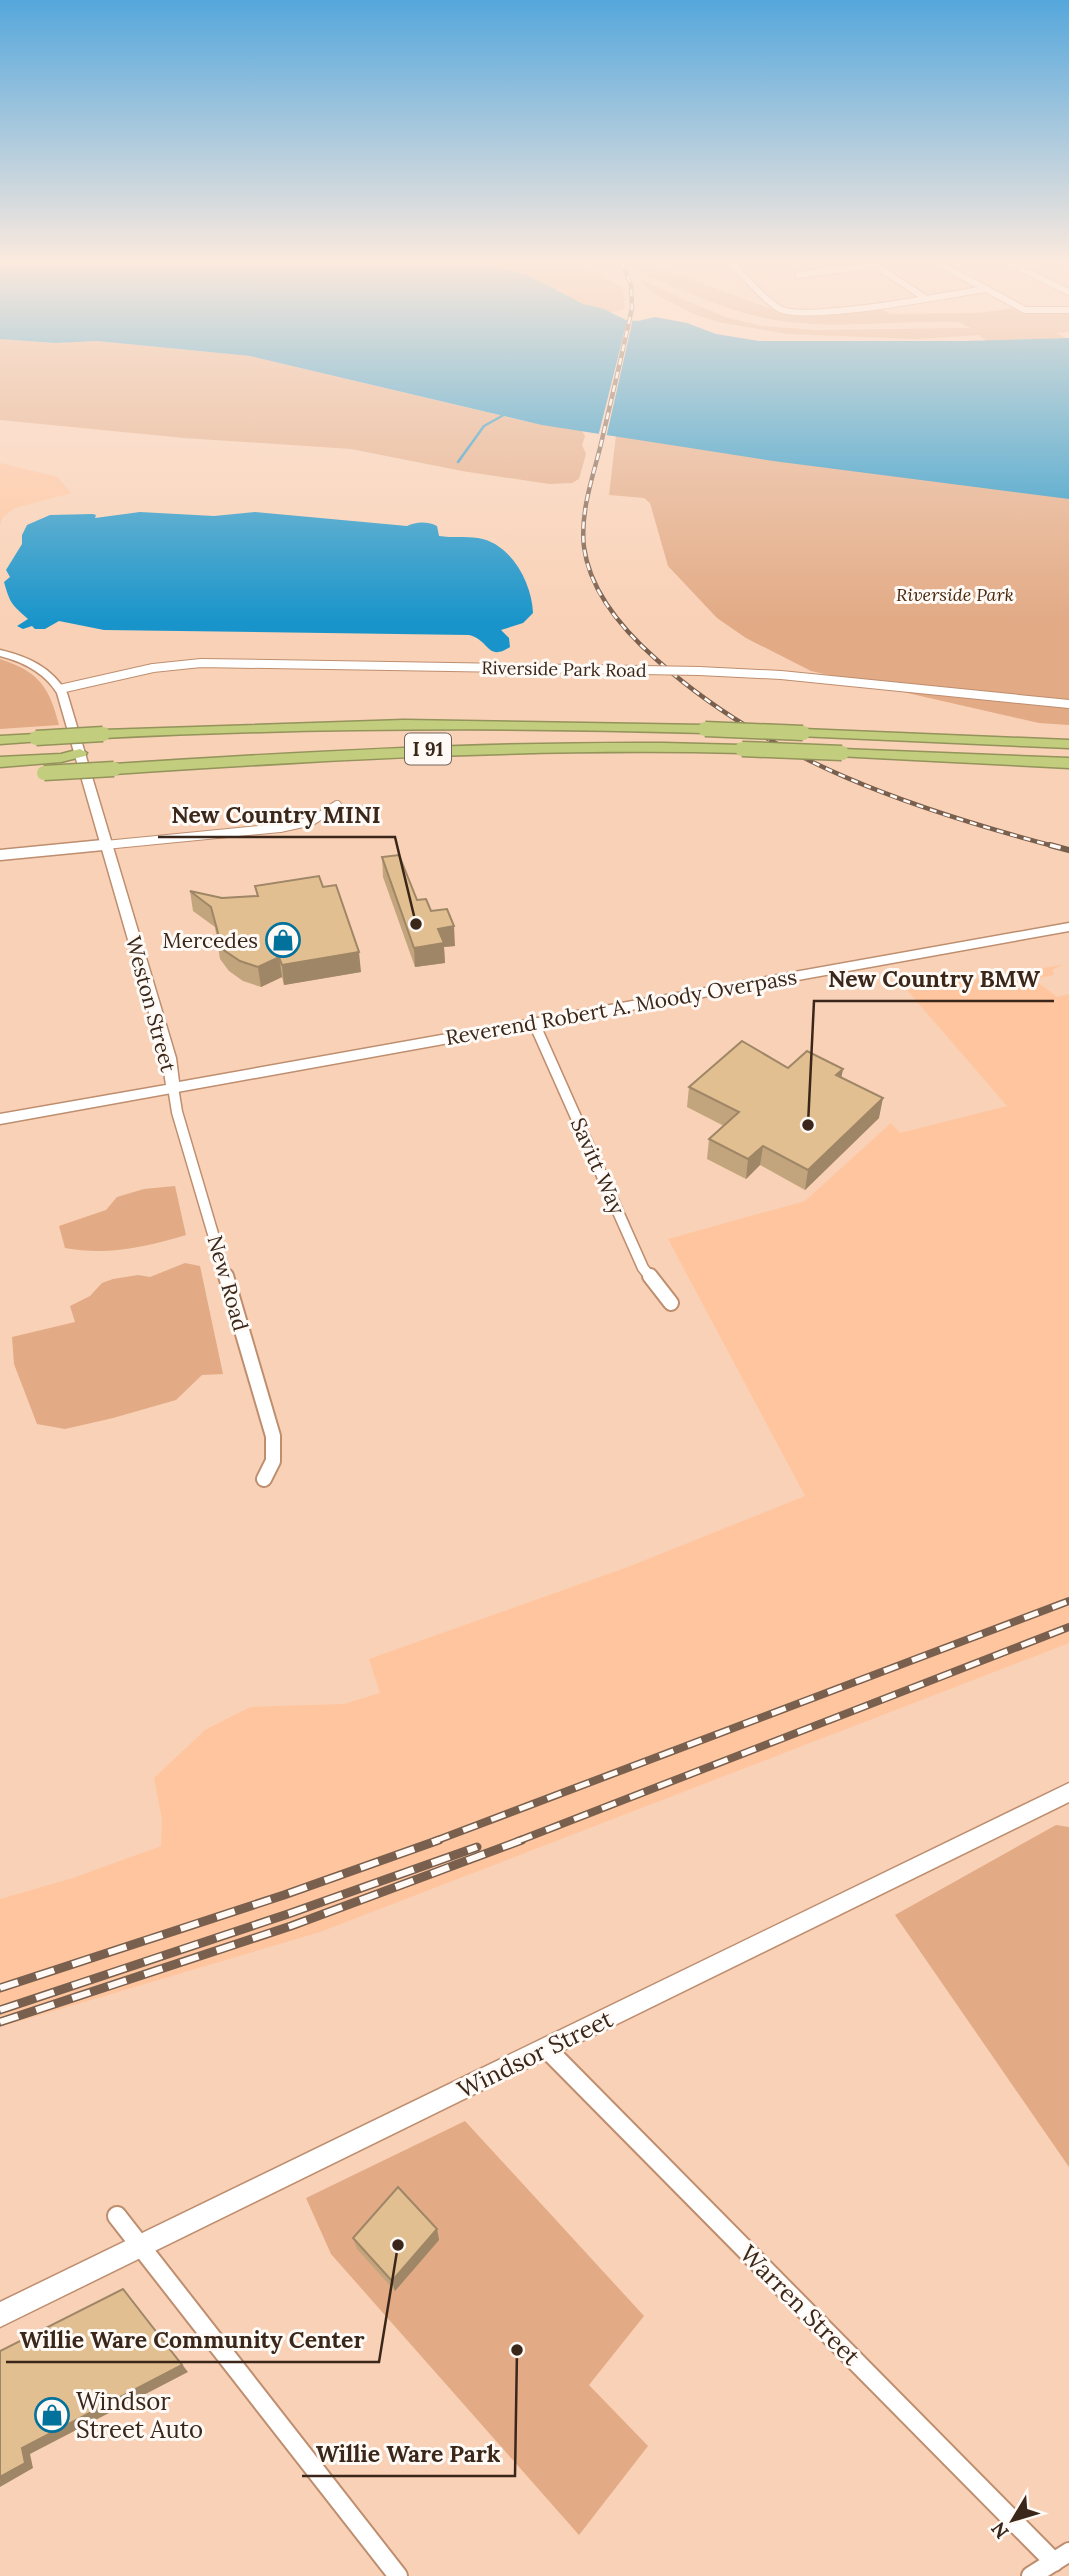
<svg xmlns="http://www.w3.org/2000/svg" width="1069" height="2576" font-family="Lora,serif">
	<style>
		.built { fill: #fec59f }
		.green { fill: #e2aa85 }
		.water { fill: #1894ca }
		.pier { fill: #f9d1b6 }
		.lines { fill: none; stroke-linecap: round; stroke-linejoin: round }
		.stream { stroke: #1894ca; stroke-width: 2.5 }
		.street-far4-casing { stroke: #be8e6f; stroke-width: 8 }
		.street-far3-casing { stroke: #be8e6f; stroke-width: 10 }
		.street-far2-casing { stroke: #be8e6f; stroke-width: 13 }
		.street-far1-casing { stroke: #be8e6f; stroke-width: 18 }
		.street-casing { stroke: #be8e6f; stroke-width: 22 }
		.secondary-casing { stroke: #be8e6f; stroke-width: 3 }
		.highway-casing { stroke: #93935b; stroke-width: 3 }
		.street-far4 { stroke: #fff; stroke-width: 6 }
		.street-far3 { stroke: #fff; stroke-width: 8 }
		.street-far2 { stroke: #fff; stroke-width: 10 }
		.street-far1 { stroke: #fff; stroke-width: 14 }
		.street { stroke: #fff; stroke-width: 18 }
		.secondary { fill: #fff; fill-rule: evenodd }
		.highway { fill: #c3cd7e; fill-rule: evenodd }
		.rail-far3-casing { stroke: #795f4d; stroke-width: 4.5 }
		.rail-far2-casing { stroke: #795f4d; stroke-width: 6 }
		.rail-far1-casing { stroke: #795f4d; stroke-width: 8 }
		.rail-casing { stroke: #795f4d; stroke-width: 9 }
		.rail-far3 { stroke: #fffaf6; stroke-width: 2.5; stroke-dasharray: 7; stroke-linecap: butt }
		.rail-far2 { stroke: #fffaf6; stroke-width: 3.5; stroke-dasharray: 11; stroke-linecap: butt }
		.rail-far1 { stroke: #fffaf6; stroke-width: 5; stroke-dasharray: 15; stroke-linecap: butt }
		.rail { stroke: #fffaf6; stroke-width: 6; stroke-dasharray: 19; stroke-linecap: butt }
		.street-bridge-casing { stroke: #be8e6f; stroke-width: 10; stroke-linecap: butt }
		.highway-bridge-casing { stroke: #93935b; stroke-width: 17; stroke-linecap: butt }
		.street-bridge { stroke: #fff; stroke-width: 8 }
		.highway-bridge { stroke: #c3cd7e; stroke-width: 14 }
		.wall { fill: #c2a47d }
		.shaded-wall { fill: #9e8666 }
		.building { fill: #e2bf91; stroke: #9e8666; stroke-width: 2 }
		.labels { text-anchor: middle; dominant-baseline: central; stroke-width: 6; stroke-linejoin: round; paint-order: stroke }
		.far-park-label { font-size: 18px; font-style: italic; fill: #4a280f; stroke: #fffaf6 }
		.far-street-label { font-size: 18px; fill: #3a271a; stroke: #fffaf6 }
		.shield { fill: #fffaf6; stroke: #75665c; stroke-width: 2 }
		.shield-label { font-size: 19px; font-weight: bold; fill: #3a271a }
		.poi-label { font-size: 21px; fill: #3a271a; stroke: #fffaf6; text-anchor: end }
		.street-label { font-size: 21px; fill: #3a271a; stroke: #fffaf6 }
		.near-street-label { font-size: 24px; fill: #3a271a; stroke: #fffaf6 }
		.near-poi-label { font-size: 24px; fill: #3a271a; stroke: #fffaf6; text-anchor: start }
		.leader { fill: none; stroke: #3a271a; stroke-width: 2.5 }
		.callout-dot { fill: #3a271a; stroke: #fffaf6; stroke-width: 2.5 }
		.callout-label { font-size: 23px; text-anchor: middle; font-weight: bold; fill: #3a271a; stroke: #fffaf6; stroke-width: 6; stroke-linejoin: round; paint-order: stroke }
	</style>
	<rect width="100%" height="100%" fill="#f9d1b6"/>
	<path class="built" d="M0,463L58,477L71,493L15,508L3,517L0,525Z
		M1062,965L1052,970L1054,975L1033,979L1057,997L1069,994V1643L320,1932L0,2027V1899L73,1878L161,1846L162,1819L154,1778L205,1730L250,1707L344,1704L380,1693L369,1659L628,1567L805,1496L668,1239L805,1201L891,1123L900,1133L1007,1106L907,990Z"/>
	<path class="green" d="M487,263H574L623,287L625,309C598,322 553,286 529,275C516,269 501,267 487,263Z
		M627,263H645L785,314L879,307L890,314L979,313L1014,308L1026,314L1069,312V332L1058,333L1065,338L986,341L979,335L916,339L788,334L718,322L696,315L649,291L640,280L725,317L761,326L815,330L971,328L959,322C895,320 828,331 764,318C721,309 679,288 638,272Z
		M0,339L55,343L97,341L250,356L524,421L582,431L585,436L582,445L586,454L579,479L572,483L549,484L462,471L351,449L184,438L0,420Z
		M616,435L1069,485V725L1039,723L811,671L746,638L717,618L668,566L650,503L644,498L609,495Z
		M0,659C39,672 49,686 59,725L0,729Z
		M175,1186L186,1235C146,1247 107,1256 65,1248L59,1226L106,1210L117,1197L144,1189Z
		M185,1263L200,1266L223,1374L202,1375L176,1400L113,1418L65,1429L37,1424L14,1364L12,1337L75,1322L70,1306L90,1296L102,1283L113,1279L138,1275L150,1277Z
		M1056,1825L1069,1827V2167L895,1915Z
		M465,2121L644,2316L589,2385L648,2446L579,2535L331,2254L306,2198Z"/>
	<path class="water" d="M0,263H487L528,275L583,304L604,309L626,320L638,321L655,317L687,323L716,334L759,341H965L1069,338V499L773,461L542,425L250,356L97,341L55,343L0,339Z
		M140,512L214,516L255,512L407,526C416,522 426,521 437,526L439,536C452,538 465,536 478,538C511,543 532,583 533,613L523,623L501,630L509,638L510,647C487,662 490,640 469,635L104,630L59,621L45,629H35L32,626L23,629L17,626L28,619C11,604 10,603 4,582L10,577L6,570L22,544V535L27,525L50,515L93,514L96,515L95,518Z"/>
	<path class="pier" d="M628,317H633L631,328L606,438L598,437Z"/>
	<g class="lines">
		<path class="stream" d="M458,462L484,426L509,412"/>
		<g class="street-far4-casing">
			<path id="street-far4" d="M731,263C746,277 761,297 778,308C803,324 950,294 986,289
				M938,263L1025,310H1069
				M1009,263L1069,292
				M1018,267L1040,263
				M798,275L875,265L925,298"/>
		</g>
		<g class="street-far3-casing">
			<path id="street-far3" d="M699,671L781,675L1069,704
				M60,689L153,668L201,663L641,670
				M85,847L280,828L312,821L337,805"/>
		</g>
		<g class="street-far2-casing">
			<path id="street-far2" d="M0,855L103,845
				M534,1023L643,1268L651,1278
				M173,1087L177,1112L226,1278"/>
		</g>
		<g class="street-far1-casing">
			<path id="street-far1" d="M226,1276L273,1436V1461L264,1479
				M650,1276L671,1303"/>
		</g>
		<g class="street-casing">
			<path id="street" d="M547,2049L1054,2562
				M117,2216L398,2576
				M1031,2576L1069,2552"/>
		</g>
		<g class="secondary-casing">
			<path id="secondary" d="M0,650C29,657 51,667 67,693L176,1058L179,1082L1069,923V931L0,1124V1114L166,1085L162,1058L57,693C44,672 23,662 0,656Z
				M1069,1783V1802L0,2327V2302Z"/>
		</g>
		<g class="highway-casing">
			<path id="highway" d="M404,720L705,725L712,729L705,733C504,727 304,728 103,738L96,734L103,730Z
				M803,729L1069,740V748L798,736L796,733Z
				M36,734L43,738L41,741L0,744V736Z
				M663,743L742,745L749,749L742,753C532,748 323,760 114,774L106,769L114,764C297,752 480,742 663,743Z
				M80,749L87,753L85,756L61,762L0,767V757L61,754Z
				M842,749L1069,758V768L837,756L835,753L837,750Z"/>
		</g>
		<use href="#street-far4" class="street-far4"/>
		<use href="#street-far3" class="street-far3"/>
		<use href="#street-far2" class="street-far2"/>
		<use href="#street-far1" class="street-far1"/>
		<use href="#street" class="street"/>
		<use href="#secondary" class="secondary"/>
		<use href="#highway" class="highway"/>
		<g class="rail-far3-casing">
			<path id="rail-far3" d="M622,263L631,285L632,308C622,355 611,401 600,448C592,479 580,514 584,547C590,593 624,631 657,660C770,761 913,809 1057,847"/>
		</g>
		<g class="rail-far2-casing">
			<path id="rail-far2" d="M1050,845L1069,850"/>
		</g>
		<g class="rail-far1-casing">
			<path id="rail-far1" d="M435,1841L1069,1601
				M518,1841L1069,1627"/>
		</g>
		<g class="rail-casing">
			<path id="rail" d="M0,1988L284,1895L439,1840
				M0,2010L288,1914L477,1847
				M0,2022L291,1926L522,1840"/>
		</g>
		<use href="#rail-far3" class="rail-far3"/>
		<use href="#rail-far2" class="rail-far2"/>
		<use href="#rail-far1" class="rail-far1"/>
		<use href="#rail" class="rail"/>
		<g class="street-bridge-casing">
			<path id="street-bridge" d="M641,670L699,671"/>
		</g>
		<g class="highway-bridge-casing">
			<path id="highway-bridge" d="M705,729L803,733
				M36,738L103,734
				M742,749L842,753
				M44,773L114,769"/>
		</g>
		<use href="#street-bridge" class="street-bridge"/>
		<use href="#highway-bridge" class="highway-bridge"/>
	</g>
	<path class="wall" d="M382,857L455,946L444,947L445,963L415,967L383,877Z
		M255,886L323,887L361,972L284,985L282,977L261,987L243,981L229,971L220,959L215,927L193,911L190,891L222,898L257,896Z
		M788,1068L843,1069L841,1078L879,1118L805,1190L760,1165L746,1179L707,1159L709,1139L724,1126L687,1107L689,1087Z
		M437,2229L439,2240L395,2291L357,2249L353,2238Z"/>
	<path class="shaded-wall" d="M454,926L455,946L444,947L445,963L415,967L414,948L438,929Z
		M359,952L361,972L284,985L282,965Z
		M279,957L282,977L261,987L258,967Z
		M843,1069L839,1089L836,1075Z
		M883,1098L879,1118L805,1190L808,1170Z
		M763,1146L760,1165L746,1179L748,1159Z
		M437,2229L439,2240L395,2291L392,2281Z
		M123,2289L188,2372L30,2454L33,2468L0,2487V2477L22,2448Z"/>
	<path class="building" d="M399,855L417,900L426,899L431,911L447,909L454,926L438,929L444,943L414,948L382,857Z
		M319,876L323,887L336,885L359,952L282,965L279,957L258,967L240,961L225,951L217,940L218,933L211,907L190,891L222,898L258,896L255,886Z
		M742,1041L788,1068L807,1051L843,1069L836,1075L883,1098L808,1170L763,1146L748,1159L709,1139L739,1112L689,1087Z
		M398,2187L437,2229L392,2281L353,2238Z
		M123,2289L182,2365L22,2448L25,2463L0,2477V2351Z"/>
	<linearGradient id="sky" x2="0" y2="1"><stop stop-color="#55a7dc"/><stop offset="0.42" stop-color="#fceade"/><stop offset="1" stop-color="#fceade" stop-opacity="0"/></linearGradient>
	<rect width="1069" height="623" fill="url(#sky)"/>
	<defs>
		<g id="shop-ring" transform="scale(1.75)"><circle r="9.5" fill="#fffaf6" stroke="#02719c" stroke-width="1.5"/><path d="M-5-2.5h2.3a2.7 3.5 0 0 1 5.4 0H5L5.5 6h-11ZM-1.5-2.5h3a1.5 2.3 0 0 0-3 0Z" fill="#02719c"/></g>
	</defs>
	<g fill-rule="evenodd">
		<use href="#shop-ring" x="283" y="940"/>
		<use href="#shop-ring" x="52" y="2415"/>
	</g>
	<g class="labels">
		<g class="far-park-label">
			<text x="955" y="594">Riverside Park</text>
		</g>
		<g class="far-street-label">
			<text transform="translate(564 669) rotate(1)">Riverside Park Road</text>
		</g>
		<rect class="shield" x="405" y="733.5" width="46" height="31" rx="5"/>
		<g class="shield-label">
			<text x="428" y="749">I 91</text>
		</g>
		<g class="poi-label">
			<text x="258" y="940">Mercedes</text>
		</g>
		<g class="street-label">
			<text transform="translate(151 1004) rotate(75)">Weston Street</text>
			<text transform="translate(621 1007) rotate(-10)">Reverend Robert A. Moody Overpass</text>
			<text transform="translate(598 1166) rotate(66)">Savitt Way</text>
			<text transform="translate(228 1283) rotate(74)">New Road</text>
		</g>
		<g class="near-street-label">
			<text transform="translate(535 2054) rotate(-26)">Windsor Street</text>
			<text transform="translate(800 2305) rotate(45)">Warren Street</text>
		</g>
		<g class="near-poi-label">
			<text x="76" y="2401">Windsor<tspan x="76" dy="28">Street Auto</tspan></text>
		</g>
	</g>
	<path class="leader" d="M416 924L395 837H158M808 1125L814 1001H1054M398 2245L379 2362H6M517 2350L515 2476H302"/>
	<g class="callout-dot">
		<circle cx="416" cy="924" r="7"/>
		<circle cx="808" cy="1125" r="7"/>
		<circle cx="398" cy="2245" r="7"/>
		<circle cx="517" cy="2350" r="7"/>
	</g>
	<g class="callout-label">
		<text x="276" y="823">New Country MINI</text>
		<text x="934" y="987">New Country BMW</text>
		<text x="192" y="2348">Willie Ware Community Center</text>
		<text x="408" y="2462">Willie Ware Park</text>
	</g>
	<g transform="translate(1013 2520) rotate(232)" stroke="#fffaf6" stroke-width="5" paint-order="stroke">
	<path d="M0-5L12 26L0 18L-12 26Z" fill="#3a271a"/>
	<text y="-10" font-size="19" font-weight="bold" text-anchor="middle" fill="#3a271a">N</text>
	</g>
</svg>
